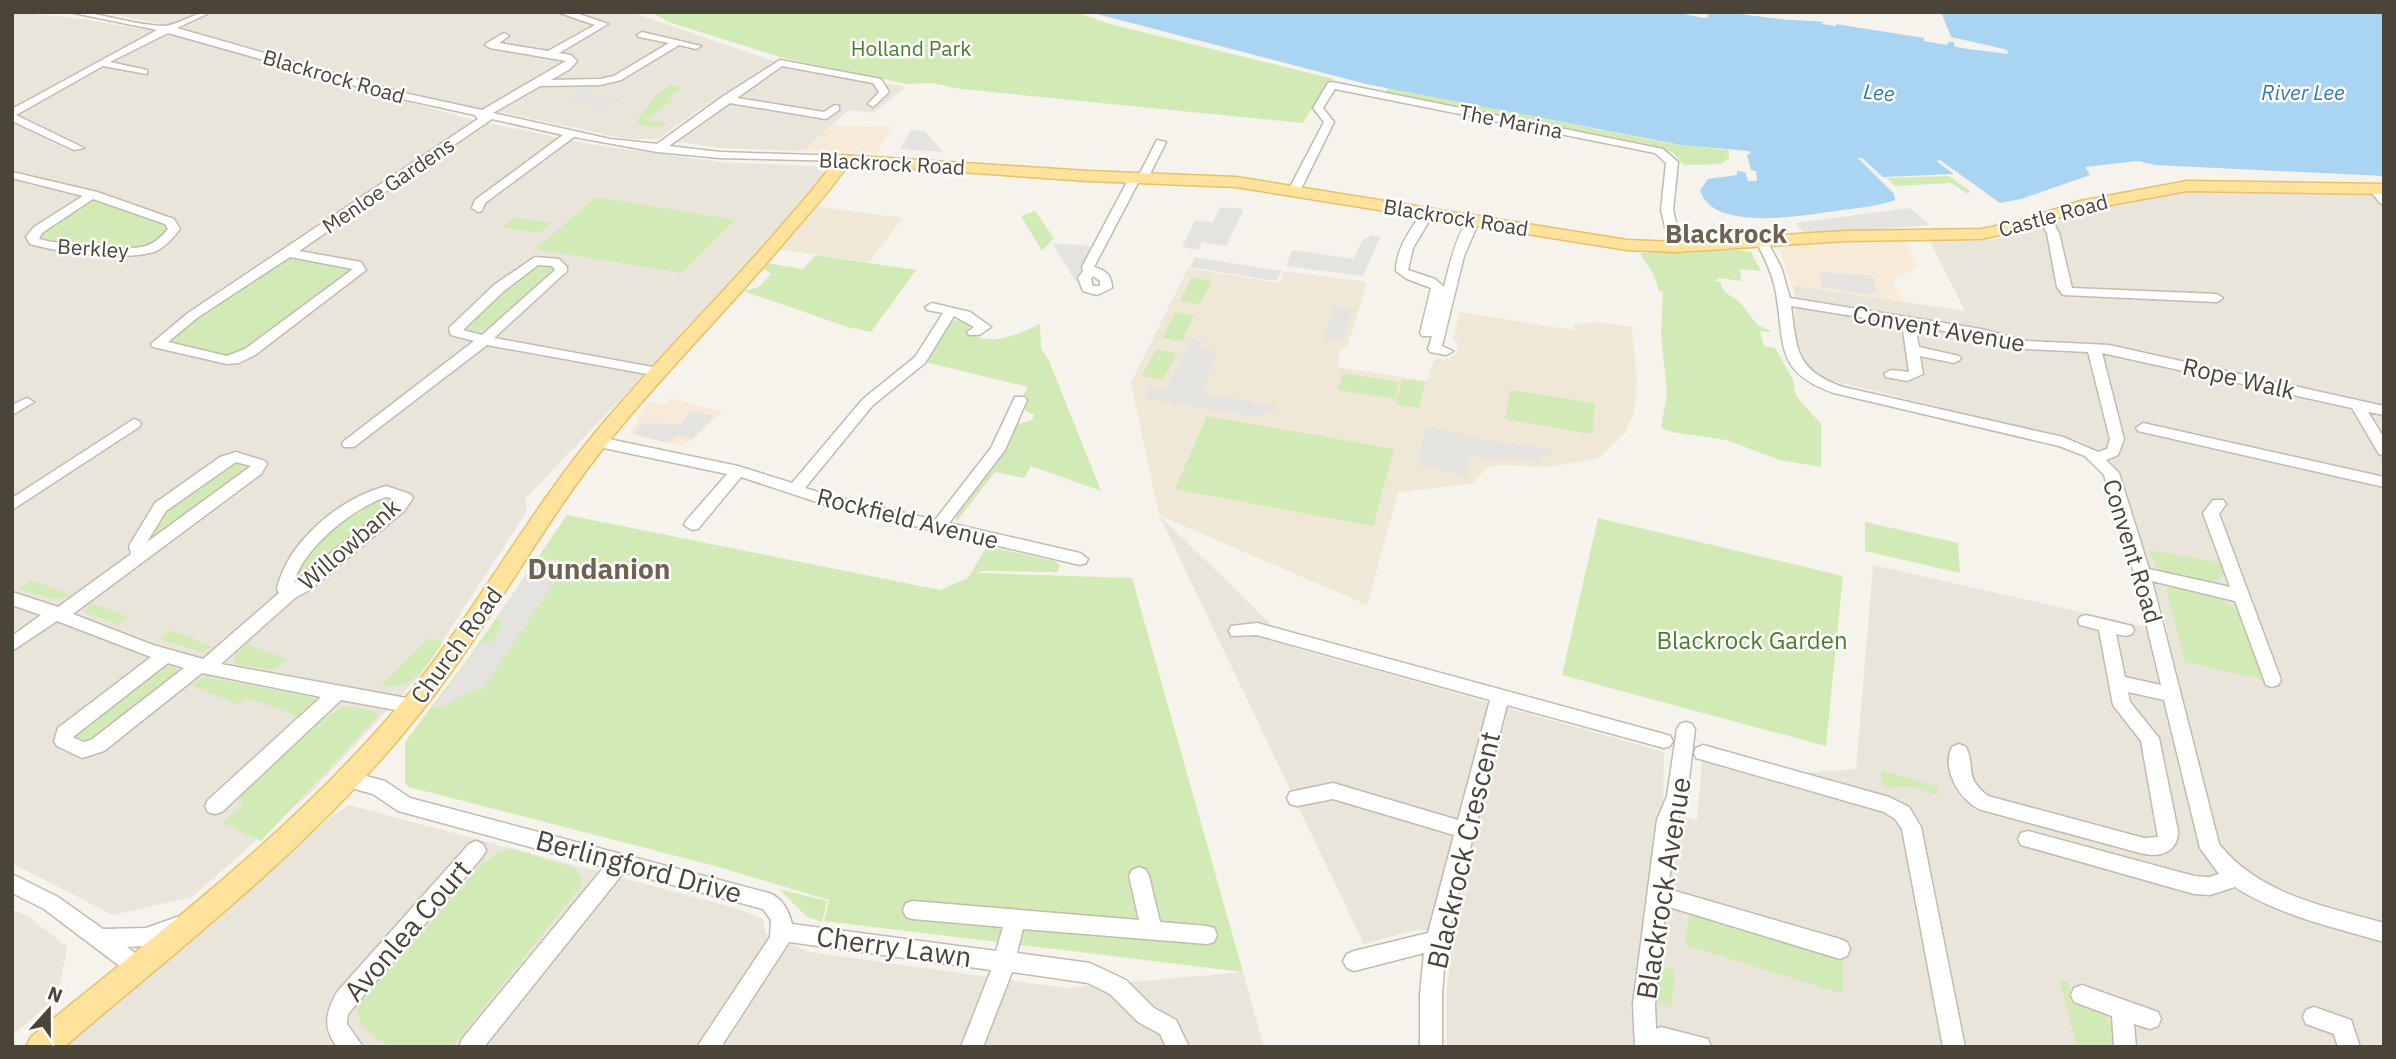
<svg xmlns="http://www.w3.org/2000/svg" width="2396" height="1059" font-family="'IBM Plex Sans',sans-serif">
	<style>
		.residential { fill: #eae5da }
		.commercial { fill: #f7ead8 }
		.education { fill: #efe8d6 }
		.green { fill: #d2eab5 }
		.parking { fill: #e5e3e0 }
		.water { fill: #a9d4f2 }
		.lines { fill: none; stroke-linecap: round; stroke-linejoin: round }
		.minor-casing { stroke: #c2bbae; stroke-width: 3 }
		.major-casing { stroke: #e6c16a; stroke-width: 3 }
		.minor { fill: #fff; fill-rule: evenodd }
		.major { fill: #ffe39c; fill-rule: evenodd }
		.labels { text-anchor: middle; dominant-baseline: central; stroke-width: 5; stroke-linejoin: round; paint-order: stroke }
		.far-park-label { font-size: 21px; fill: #4a7f2a; stroke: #fff }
		.far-street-label { font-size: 21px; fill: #4b4439; stroke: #fff }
		.far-water-label { font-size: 21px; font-style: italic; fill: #2e7ab2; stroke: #fff }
		.street-label { font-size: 24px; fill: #4b4439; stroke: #fff }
		.park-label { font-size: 24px; fill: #4a7f2a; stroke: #fff }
		.far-district-label { font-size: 26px; font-weight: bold; fill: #6e6250; stroke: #fff }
		.quarter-label { font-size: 28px; font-weight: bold; fill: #6e6250; stroke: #fff }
		.near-street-label { font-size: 28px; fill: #4b4439; stroke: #fff }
	</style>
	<rect width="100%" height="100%" fill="#f6f3ec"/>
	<path class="residential" d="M12,12L76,18L170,34L469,119L595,145L720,162L813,166L821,169L825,175L736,278L525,499L527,511L421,674L311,792L192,897L113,915L12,863Z
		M97,12H631L770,60L906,87L873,113L849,110L803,151L724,148L661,140L722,94L658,139H628L423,96L179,27Z
		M2189,190L2384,193V1047H1447V988L1453,938L1419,929L1364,944L1159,515L1295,648L1664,752L1663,810L1697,820L1702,762L1804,773L1856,769L1873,565L2168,632L2112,462L2080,441L1829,380L1807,364L1797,340L1794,320L1797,300L1792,285L1965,311L1929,240L1978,241L2005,238L2098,208Z
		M349,805L735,908L763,919L766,934L810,952L1066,988L1243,972L1264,1047H64L323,823Z
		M12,909L29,917L67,947L58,996L12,1036Z"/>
	<path class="commercial" d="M831,126H844L893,127L876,153L803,151Z
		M1902,238L1918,266L1893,281L1905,303L1792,285L1778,245Z
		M671,398L723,412L684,446L629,434L647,402L665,404Z"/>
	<path class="education" d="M815,206L903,218L869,262L777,249Z
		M1188,268L1279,283L1284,271L1367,282L1347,348H1341L1337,367L1427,381L1435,358L1445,360L1456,354L1458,342L1453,340L1460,312L1573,330L1574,324L1599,322L1632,327L1637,381L1634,412L1625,433L1600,457L1592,460L1549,467L1497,465L1486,469L1472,484L1398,492L1367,605L1159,515L1131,383Z"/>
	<path class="green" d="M652,12H1075L1110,24L1334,79L1324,89L1303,123L962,89L931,83L906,84L783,58L668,22Z
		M670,85L683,88L667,99L672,101L646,119L668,124L657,128L638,124L637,120L654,97Z
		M1388,88L1673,144L1729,150V158L1721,164L1684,165L1672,152L1652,145L1385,93Z
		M1949,176L1970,191L1968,194L1951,183L1895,186L1887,178Z
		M596,197L735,220L682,273L535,249Z
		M92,200L168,227V230L153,244L141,248L51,241L41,236L44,230Z
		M1035,211L1054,238L1042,251L1021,216Z
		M516,217L551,223L539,233L503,227Z
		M1739,250L1751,252L1761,271L1740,269L1741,281L1719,278L1715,281L1721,282C1722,294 1732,295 1740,303C1751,314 1753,326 1770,330V332L1760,331L1764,346L1775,348L1793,380L1796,396L1821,424V467L1780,460L1726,440L1672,432L1661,428L1667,393L1661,334L1663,292L1659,291L1654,275L1640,253Z
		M816,255L916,270L871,332L848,327L743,291L759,287L771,274L763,268L767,263L803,269Z
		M294,256L350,270L349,274L248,350L224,357L170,343L169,339L175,334L287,258Z
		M544,264L554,266L553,273L490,328L477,332L464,328L472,316L537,265Z
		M1192,277L1212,281L1200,304L1180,301Z
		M1175,312L1194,315L1182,341L1162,338Z
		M962,319L971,325L966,331C989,348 1017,335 1040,324L1041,348L1049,361L1101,491L1031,466L1024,478L995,472L957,521L955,516L959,508L1001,457L1016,425L1032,420L1034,415L1026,411L1023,406L1028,396L1023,395L1028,387L925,362L950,322Z
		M1156,349L1177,353L1163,380L1142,376Z
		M1343,373L1399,382L1395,399L1338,390Z
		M1402,379L1425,382L1419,408L1395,404Z
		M1510,390L1595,403L1592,434L1505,419Z
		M1207,416L1394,449L1373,526L1175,489Z
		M232,461L252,467L148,541L165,508Z
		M382,498L396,502L303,578L300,577C299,548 357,508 382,498Z
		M567,515L940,590L968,578L987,546L1054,561L1060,565L1057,572L981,571L975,575L981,573L1132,578L1243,972L824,921L829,900L719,867L409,787L405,783V742L470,656Z
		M1598,518L1843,576L1826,746L1562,675Z
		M1865,522L1958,543L1960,573L1865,551Z
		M2149,550L2224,563L2225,571L2217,582C2199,583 2171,578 2156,567Z
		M31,580L71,595V596L55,599L18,589Z
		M2175,587L2218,597L2236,609L2265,680L2185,662L2166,589Z
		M91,603L129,617L120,625L84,612Z
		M169,630L213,647L201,652L159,639Z
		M429,638L443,641C427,666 415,690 380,686Z
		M247,644L287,659L275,670L234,664L235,654Z
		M169,666L176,668L178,676L90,742L75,736L74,733L163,667Z
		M205,677L307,696L315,698L317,702L304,715L298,716L248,698L239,705L191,685Z
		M344,706L375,711L378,716L261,841L222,823L242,805L240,794L318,718L323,719Z
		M1881,770L1938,787V795L1906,786L1890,788L1881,784Z
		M513,849L572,867L582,876V885L452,1047C437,1047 402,1051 390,1046C375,1039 354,1022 357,1006L481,865L499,852Z
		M779,889L827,901L822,922L806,916Z
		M1689,912L1843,958V994L1685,945Z
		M1661,966L1675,971L1671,1007L1657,1002Z
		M2059,979L2069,983L2070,992C2099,1005 2113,1014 2115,1047H2077Z"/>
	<path class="parking" d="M580,90L623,99L606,110L562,101Z
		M911,130L925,131L943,152L900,149Z
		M1221,207L1244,209L1226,246L1202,242L1198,250L1182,247L1195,220L1212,223Z
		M1910,208L1930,225L1806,235L1795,223Z
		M1372,235L1380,237L1363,276L1286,266L1292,250L1354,259L1362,241Z
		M1052,243L1093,246L1076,282Z
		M1195,257L1281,271L1277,281L1190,267Z
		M1820,272L1872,276L1877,291L1868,295L1821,286Z
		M1335,306L1353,309L1342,340L1323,338Z
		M1191,339L1203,341L1200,349L1218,352L1201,393L1276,406L1274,411L1260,417L1144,399L1150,386L1166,388Z
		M691,411L715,416L693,439L676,435L668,443L633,434L642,423L681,424Z
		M1431,427L1461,433L1466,437L1550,449L1556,457L1542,454L1539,463L1510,458L1505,461L1470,456L1467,475L1422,467L1418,460L1425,430Z
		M538,558L568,562L482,690L473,689L442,708L433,707L482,642L490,643L502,626L497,617Z"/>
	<path class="water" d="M1089,12H1674L1704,18L1708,17L1707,12C1736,12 1763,18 1791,20C1803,21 1810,20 1823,22L1822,24L1836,26V24L1924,38V41L1947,45L1948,42H1954V46L1961,48L2008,54V51L2004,49L1951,37L1941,12H2384V176L2155,165L2138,161L2085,167L2090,175L2021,199L2000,203L1940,160L1936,161L1954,174L1883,177L1862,158H1858L1894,194L1895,200C1876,207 1855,208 1836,211C1804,215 1712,233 1700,190L1708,179L1737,175V171L1745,172L1748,181H1757L1756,171L1751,170L1747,155L1751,153L1749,151L1681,145L1366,84Z"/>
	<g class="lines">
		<g class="minor-casing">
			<path id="minor" d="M69,12C102,12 132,25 163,26C178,26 193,12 211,12L177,28L404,93L482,110L566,61L490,48L485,45L487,43L504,33L509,36L499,43L548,51L595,25L557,12H573L608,24L559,53L571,55L577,61L570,69L551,80L600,79L614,76L669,43L639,37L637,35L642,32L701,46L696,49L679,45L621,80L600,85L540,86L493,113L610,139L657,144L722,97L780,60L881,79L889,92L873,107L868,104L879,92L873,83L782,66L737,98L824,112L835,105L839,106V110L826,119L730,103L669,146L720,152L843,156L847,157V161L720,158L657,152L574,137L485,203L482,211L478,212L472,208L475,200L563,135L492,119L299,251L361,262L366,270L255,355L239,363L227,364L153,347L151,344L188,313L478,119L475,115L398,98L168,33L110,62L147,70V74L103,66L16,115L84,148L74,150L12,121V109L157,30ZM290,257L353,269L245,349L227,356L168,342L197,318Z
				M1332,82L1663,149L1678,162L1673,210L1682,247L1676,251L1670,247L1661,210L1666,163L1655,153L1335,89L1323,108L1334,122L1300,191L1294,194L1290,193L1288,191L1324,122L1313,108L1328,83Z
				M1157,140L1166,142L1147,180L1139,181L1094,267C1105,270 1112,275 1112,288L1097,295L1083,291L1078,278L1083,271L1082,267L1129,178L1139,175ZM1093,276L1100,281V286H1093L1091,279Z
				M12,172L97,192L174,219L180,229C173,238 166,246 156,251C128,262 58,252 30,244L26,237L34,227L83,196L12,178ZM93,199L165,224L168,229C162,236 155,243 146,246C124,252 62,245 39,239L42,233Z
				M2374,185L2384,193V204L2380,203L2368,188Z
				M1429,207L1435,211L1413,248L1408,270L1435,279L1444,287C1448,270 1459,222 1474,215L1480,219L1464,256L1442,346L1453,351L1446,355L1430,352L1428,349L1432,336H1422L1420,333L1431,288L1407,279L1396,271C1396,247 1412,228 1425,208Z
				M2045,213L2049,214L2059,233L2072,288L2217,294L2223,298L2217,302L2063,295L2057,287L2047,233L2039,217Z
				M1762,238L1766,239L1781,267L1790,298L1981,329L2027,341L2109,345L2384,406V415L2368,412L2384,438V456L2379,454L2352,408L2102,353L2124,439L2118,455L2106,460L2119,473L2149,569L2230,587L2203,513L2213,500H2223L2226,504L2219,514L2281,680L2278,685L2272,687L2266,685L2235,601L2152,581L2219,844C2260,895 2324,906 2384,923V942C2333,927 2280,916 2235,887L2210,895L2194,894L2021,845L2018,839L2021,833L2028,831L2194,876L2210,877L2219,874L2200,848L2164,700L2128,692L2130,702L2159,738L2178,831C2178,853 2159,858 2140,853L1982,810C1960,802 1941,769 1952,747L1959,744L1966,747C1976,769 1963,776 1988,796L2144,838L2158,837L2141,741L2113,705L2099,630L2080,625L2078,621L2080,617L2086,615L2132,626L2134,630L2132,634L2126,636L2116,634L2125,677L2161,685L2134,573L2104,475L2085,456L2059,446L1834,393C1775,372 1785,346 1776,293C1773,275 1765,258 1756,242ZM1791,306L1902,324L1909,372L1891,370L1884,374L1886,377L1907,381L1923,374L1920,356L1954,363L1961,359L1959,356L1919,347L1915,326L1980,337L2027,349L2088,352L2110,439L2107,449L2098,452L2063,437L1843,387C1796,370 1797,351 1791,306Z
				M535,257L559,259L567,267V271L494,338L658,368L665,372L663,375L658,376L487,345L354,447H344L342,444L344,441L474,341L451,335L449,328L494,285ZM538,265L552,266L555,270L482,335L463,330L504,291Z
				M932,303L970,312L991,327L979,335H969L967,332L974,327L954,316L925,363L873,405L805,488L832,496L935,520L991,448L1015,397H1025L1027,400L1005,450L949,523L1080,553L1088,559L1086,563L1080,565L829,506L741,477L698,529L692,530L684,525L686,521L727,474L599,447L592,442L599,437L738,466L792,483L863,399L915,357L943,313L927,310L925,307Z
				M27,398L34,402L12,415V405Z
				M134,419L139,421L141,424L139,427L12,510V498Z
				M2143,423L2384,477V487L2138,431L2136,428Z
				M236,452L265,461L267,464L261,474L73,614L153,645L203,659L279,593L277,589C288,541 339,499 386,486L410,494L413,498L404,511L311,589L295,598L221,664L412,699L418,701L421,706L418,711L412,713L341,700L222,812L215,814L208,812L205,806L208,800L321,697L202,673L104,751L82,758L57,746L54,741L58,728L151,657L57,621L12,651V636L41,615L12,605V592L58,607L131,554L129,546L155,503L220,457ZM236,462L251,466L147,542L166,511ZM386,497L396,500L294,583C302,549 353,508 386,497ZM168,663L184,668L91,740L83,742L73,737Z
				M1257,623L1664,734L1670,736L1673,741L1670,746L1664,748L1507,705L1446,941L1442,994V1047H1420V994L1424,953L1354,971L1347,968L1343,961L1347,954L1354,951L1428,933L1454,835L1333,799L1297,806L1290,804L1287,798L1290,792L1333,783L1458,820L1490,700L1257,635L1231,636L1229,631L1231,626Z
				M1686,722L1692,724L1695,729L1687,796L1677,820L1668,889L1840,939L1847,942L1850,949L1847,956L1840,959L1666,906L1655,1004L1656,1029L1661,1027L1708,1039L1711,1047H1635L1633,1004L1657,820L1667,796L1677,729L1680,724Z
				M1703,745L1889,797L1909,807L1921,827L1965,1047H1943L1902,829L1895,819L1884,812L1696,758L1694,753L1696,748Z
				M347,771L385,781L410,798L769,893C782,898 789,911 792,924L996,951L1003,927L913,919L906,917L903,910L906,903L913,901L1139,920L1129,876L1132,870L1139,867L1146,870L1149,876L1160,922L1207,926L1214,928L1217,935L1214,942L1207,944L1023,929L1017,953L1090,963L1126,980L1154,1008L1176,1020L1189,1047H1166L1160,1034L1138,1022L1110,994L1088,983L1012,972L983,1047H961L991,970L789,942L721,1047H697L770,937L771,920L763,909L624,872L484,1047H459L462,1039L604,867L398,811L373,794L340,785L338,779L340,773Z
				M476,841L483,844L486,850L483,856L348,1014L347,1024L363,1047H337C322,1027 326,1012 337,992L469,844Z
				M12,874L58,897L103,929L146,928L177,917L184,919L187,926L184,933L146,946L127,947L144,960L148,967L144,974L137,977L130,974L44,909L12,893Z
				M2082,985L2158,1012L2161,1019L2158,1026L2150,1029L2134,1024L2136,1047H2114L2112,1016L2074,1002L2071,995L2074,988Z
				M2314,1007L2351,1020L2360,1047H2338L2334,1034L2306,1024L2303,1017L2306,1010Z"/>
		</g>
		<g class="major-casing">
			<path id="major" d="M843,155L1088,171L1236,177L1627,240L1676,242L1845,231L1981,229L2016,222L2080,201L2187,181L2384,184V194L2187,191L2083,210L2026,229L1981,239L1845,241L1676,252L1627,250L1236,187L1088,181L848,164C831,191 808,214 788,238C732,305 670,367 614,435C542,522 491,625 420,713C319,841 187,942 64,1047H26L31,1037C159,932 295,830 402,702C474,615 527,514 599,428C656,360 719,298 777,231C798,206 820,183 838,156Z"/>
		</g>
		<use href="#minor" class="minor"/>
		<use href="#major" class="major"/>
	</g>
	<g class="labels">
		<g class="far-park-label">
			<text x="911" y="48">Holland Park</text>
		</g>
		<g class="far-street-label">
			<text transform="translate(334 76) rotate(16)">Blackrock Road</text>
			<text transform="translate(1511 121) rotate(11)">The Marina</text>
			<text transform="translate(892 163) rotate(3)">Blackrock Road</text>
			<text transform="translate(388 185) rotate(-34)">Menloe Gardens</text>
			<text transform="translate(2053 215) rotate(-15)">Castle Road</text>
			<text transform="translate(1456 217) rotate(9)">Blackrock Road</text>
			<text transform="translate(93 248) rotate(4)">Berkley</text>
		</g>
		<g class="far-water-label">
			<text transform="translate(1879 92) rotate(5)">Lee</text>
			<text x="2303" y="92">River Lee</text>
		</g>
		<g class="street-label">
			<text transform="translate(1939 328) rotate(10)">Convent Avenue</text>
			<text transform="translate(2239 378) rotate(13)">Rope Walk</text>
			<text transform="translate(908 518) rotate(14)">Rockfield Avenue</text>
			<text transform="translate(349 544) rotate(-41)">Willowbank</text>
			<text transform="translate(2133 551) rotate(73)">Convent Road</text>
			<text transform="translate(456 645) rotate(-54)">Church Road</text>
		</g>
		<g class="park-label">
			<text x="1752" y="640">Blackrock Garden</text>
		</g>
		<g class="far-district-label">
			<text x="1726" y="233">Blackrock</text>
		</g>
		<g class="quarter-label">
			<text x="599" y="568">Dundanion</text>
		</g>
		<g class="near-street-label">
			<text transform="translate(1463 850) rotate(-77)">Blackrock Crescent</text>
			<text transform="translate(639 866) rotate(15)">Berlingford Drive</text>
			<text transform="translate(1663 888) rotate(-81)">Blackrock Avenue</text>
			<text transform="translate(407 930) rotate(-49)">Avonlea Court</text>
			<text transform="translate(894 946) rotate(8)">Cherry Lawn</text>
		</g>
	</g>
	<rect width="2396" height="1059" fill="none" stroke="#4b4439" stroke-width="28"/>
	<g transform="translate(49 1010) rotate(21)" stroke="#ffffff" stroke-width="5" paint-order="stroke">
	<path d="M0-5L12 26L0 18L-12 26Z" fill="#4b4439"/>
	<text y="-10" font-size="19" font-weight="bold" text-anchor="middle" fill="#4b4439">N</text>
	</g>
</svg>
